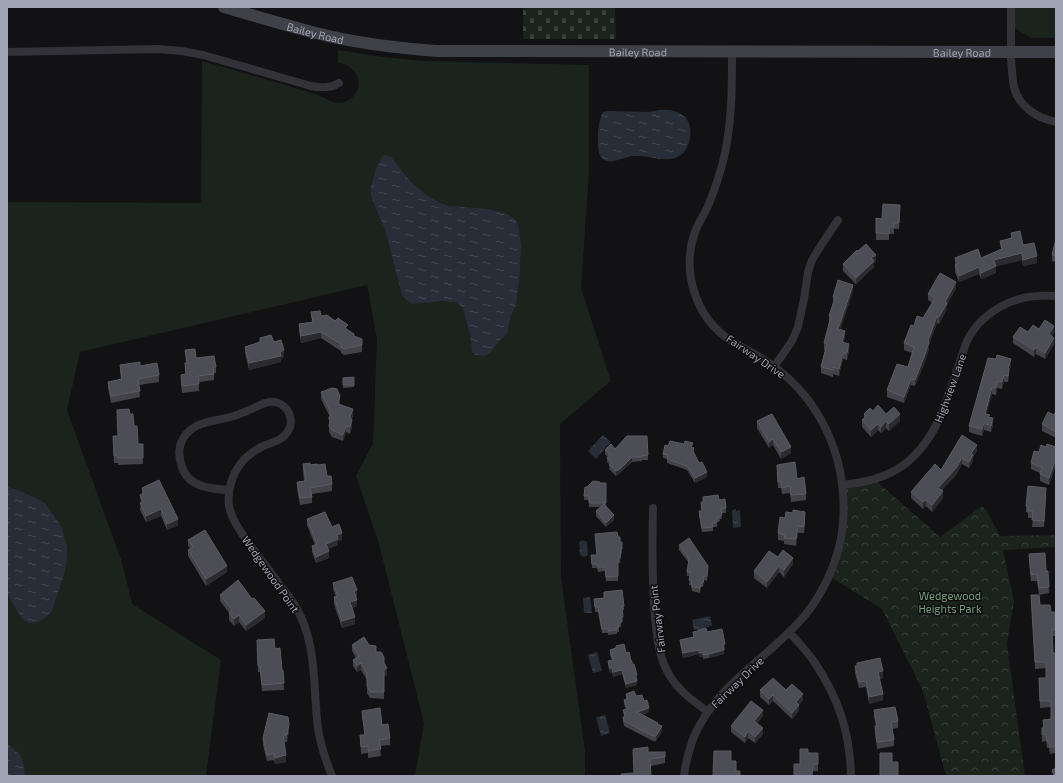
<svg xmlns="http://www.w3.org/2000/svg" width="1063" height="783" font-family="'Exo 2',sans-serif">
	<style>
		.grass { fill: #1b231d }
		.forest { fill: url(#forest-crowns) }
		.cemetery { fill: url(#cemetery-stones) }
		.water { fill: url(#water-ripples) }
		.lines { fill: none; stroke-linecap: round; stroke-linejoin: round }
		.minor { stroke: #323238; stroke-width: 8 }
		.secondary { stroke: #404148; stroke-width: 12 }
		.wall { fill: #434249 }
		.shaded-wall { fill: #2b2a2f }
		.building { fill: #4d4d55; stroke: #5b5b64 }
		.labels { text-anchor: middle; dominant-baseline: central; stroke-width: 3; stroke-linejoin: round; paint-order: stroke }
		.street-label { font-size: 11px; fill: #a2a5b5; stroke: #0d0c0e }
		.park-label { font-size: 11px; fill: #77a17f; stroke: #0d0c0e }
	</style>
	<defs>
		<pattern id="forest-crowns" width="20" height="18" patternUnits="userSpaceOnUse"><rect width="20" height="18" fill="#1b231d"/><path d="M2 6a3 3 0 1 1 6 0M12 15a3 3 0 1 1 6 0" fill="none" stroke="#39403c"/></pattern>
		<pattern id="cemetery-stones" width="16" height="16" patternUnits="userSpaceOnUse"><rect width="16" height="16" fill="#1b231d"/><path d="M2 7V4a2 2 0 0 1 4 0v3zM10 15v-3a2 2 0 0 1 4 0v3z" fill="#39403c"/></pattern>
		<pattern id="water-ripples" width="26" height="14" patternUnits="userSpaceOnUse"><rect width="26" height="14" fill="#272e37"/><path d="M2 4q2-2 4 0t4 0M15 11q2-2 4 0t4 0" fill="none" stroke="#434952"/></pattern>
	</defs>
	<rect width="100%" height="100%" fill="#121113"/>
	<path class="grass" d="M1011,7H1056V38H1031L1011,26Z
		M338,50L383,57L425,61L589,65V172L581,288L611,381L560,424L561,577L585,751V776H415L424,723L379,544L356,476L373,443L377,339L367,285L80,352L67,410L122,562L132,604L221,660L206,776H7V202L201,203L202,61C240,72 277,82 314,94C323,96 331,103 340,103C348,102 356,96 358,88C361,75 351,64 338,63Z"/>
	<path class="forest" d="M875,480L940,537L982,506L987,511L1000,536L1056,535V547L1003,550L1014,601L1007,644L1025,776H946L923,691L882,609L829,576L840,543L842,485Z"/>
	<path class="cemetery" d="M523,7H615L616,39H523Z"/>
	<path class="water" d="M660,110C669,110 678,110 685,117C694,126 691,146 682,154C670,164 656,157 641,156C639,156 635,156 632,156C623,157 608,167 601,157C598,153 598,146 598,142C598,130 598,123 603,112L608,111L648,112Z
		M385,155L391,157L410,181L425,194L438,202L448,206L487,209L505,213L515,219L518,224L521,245L520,271L516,305L510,317L508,331L506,335L500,340L490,353L487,355L483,356L478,355H475L472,351L470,334L463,308L459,304L454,302L443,301L413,304L405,299L402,295L385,229L374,204L371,195V187L376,169L381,159L382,156Z
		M603,435L611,442L596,459L588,451Z
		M7,486L36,498L46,504L62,528L67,546V559L64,575L55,601L51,613L39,622L29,623L25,621L21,617L7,593Z
		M736,509V511L740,510L741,527L733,528L732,511L733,510Z
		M583,540L587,542L588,555L584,557L580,555L579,542Z
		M590,597L592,613H584L583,598Z
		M710,616L712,626L694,630L692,620Z
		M597,652L602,671L593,673L588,655Z
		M605,715L610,733L601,736L596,717Z
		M7,742C10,747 15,749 19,754C24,759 24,769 25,776H7Z"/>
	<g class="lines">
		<path class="minor" d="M1011,7C1011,24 1011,42 1011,59C1012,68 1012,78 1014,87C1019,107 1037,118 1056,122
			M7,52L157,49L182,51L203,55L311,86C321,88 331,88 339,83
			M774,367L792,341L798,327L804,299L808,272L812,260L820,247L838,220
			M842,485C869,482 895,476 914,456C939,432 948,396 959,364C962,357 964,348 967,341C975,325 989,312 1006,304C1023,296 1037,295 1056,296
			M229,490C211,489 188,487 182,467C179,459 178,451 181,443C190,420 215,422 234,416C242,413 250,410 258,406C261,405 266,402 269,402C277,401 284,405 288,411C291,416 292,424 289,429C284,441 272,442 261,447C254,451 247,456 242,462C232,474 227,491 229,506C232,521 242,534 250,545C260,558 270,572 280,585C288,595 296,605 301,617C317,652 313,691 318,728C320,744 326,761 332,776
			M653,508C652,545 652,581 655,618C657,638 659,659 670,676C679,691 693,701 707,711
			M789,632C798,642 808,652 815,663C839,699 850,733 851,776
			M684,776C685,763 689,751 693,739C715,684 770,658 806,614C826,589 840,556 843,524C848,457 820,394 761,358C752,352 741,347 731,341C713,329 700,311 694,291C688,273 688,251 695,232C698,223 704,215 708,206C715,189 721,171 725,153C732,120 732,85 732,52"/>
		<path class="secondary" id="s1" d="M224,7C255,16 285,25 316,33C355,43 396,48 437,51L1056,52"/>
	</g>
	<path class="wall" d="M900,212L899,229H894V234H889V240H876V218L882,219Z
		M1011,233L1023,245L1037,263L1023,266L1022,260L996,266V273L981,279L979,274L959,282L955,272V258H981L1001,249L1000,241L1011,239Z
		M1056,239V262L1052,261V255Z
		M876,261L874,263V267L856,284L843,271V264Z
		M956,288L947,305V309L939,324L937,323L929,344V349L924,364L915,386L911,385L904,403L887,397V390L908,367L912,353L904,350V343L914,326L923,318L932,303L928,300V294Z
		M853,291L840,330L845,338L843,342L849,350L847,360L843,359L839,376L833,374V377L821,373V367L825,350H824V343L830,322H829V316L833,304V297Z
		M311,312L321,316L348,330L362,345V352L344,355L341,353V351L321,338L301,343L299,330V324L312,322Z
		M1039,329L1054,333L1052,336L1054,344L1045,359L1036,354L1034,357L1013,343V337Z
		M260,338L274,342L284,357L281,358V362L249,370L245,353V347L260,342Z
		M185,350L196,358L216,367V373H214V380L199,382V391L182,393L181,382V375H185V363H186Z
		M996,359L1011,365L1009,371V376L1008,382H1004L1002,389L997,388L996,395L992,394L986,414L990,418L993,425L991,432L984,430L982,436L969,432V426Z
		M120,365L140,366L159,375V382L139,385L140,397L111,403L108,388V382L121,380L120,372Z
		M354,377V387L343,388V378Z
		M321,392L340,403V404L353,415L352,419V427L350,434L346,432L343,441L332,437L329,432V418L330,417L321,399Z
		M117,410L130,414L138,444L143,458V464L118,465V463H114L113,436H118Z
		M873,411L886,414L900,421L889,431L886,428L881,433L878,430L871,437L862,427V420L864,418V414Z
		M1056,411V438L1042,431V424L1054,415Z
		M757,421L791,453L781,459L773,445L769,448L757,428Z
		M962,435L977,451L973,457V461L969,468L962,464L956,475L942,490L943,498L932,512L926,506L923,509L911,498V492L941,470Z
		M647,436L648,460H642V461L632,462L620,473L616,476L609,469L610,465L607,462V458L608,457L605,454V450L615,449Z
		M668,446L693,447L694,453L707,477L695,483L687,470L667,463V459L663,458V454Z
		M1046,447H1056V464L1049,485L1040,481V473L1031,469V463L1039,452Z
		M303,464L318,465L327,476L332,484V491L312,494V503L300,505L297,489V482L304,481L303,471Z
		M777,465L797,479L806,494V500L791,502L790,493L782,494L781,488H778L777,472Z
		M600,483H606V506L614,520L606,527L596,516V511L600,507H589V500H584L585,487H587Z
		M142,488L178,525L167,530L161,516L146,522L140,510L141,503L140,495L142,494Z
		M1046,494L1044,527H1032L1033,518H1028V513L1026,512V506Z
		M703,497L719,500L726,508V513H721L722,519H720V521L717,522V527H713V531L702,532L699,516V511H702L701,502H703Z
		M307,519L332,527L342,540L338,541V545L328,549L329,558L316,563L312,552V546L315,545L307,525Z
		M805,519L804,533H798L796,546L784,544V541L778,540V533Z
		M595,534L618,537L622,549V554H621L620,563H618V581H606L605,571L598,572L597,568H592L591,555H597Z
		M188,540L227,572L206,586L188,556V550L190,548L188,546Z
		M679,545L708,570L707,581L704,580L703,587H701L700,593L692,591L691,585H689L690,576H687V572L689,563L679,550Z
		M1029,554L1049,587V593L1039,595L1037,581H1031L1029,560Z
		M778,557L793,564L784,577L779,572L767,588L754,578V571Z
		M333,583L357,596L356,597L357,606L352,608L355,624L342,628L334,604V597H336L333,589Z
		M604,592L624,606V610H622L623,622H621V627H619V632H617V634L608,635V633H602L598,612H595L594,599L604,598Z
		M220,595L265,618L246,631L239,622L234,626L229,620V613L220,601Z
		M1031,595L1040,605L1051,612H1055V636H1052L1053,653H1056V675L1055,676L1056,691V759L1055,753L1050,754L1049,748H1047L1046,741L1042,742V728L1043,727V720L1051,719V707L1040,708L1039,678H1046V668L1035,669Z
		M693,632H707L725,649H724V654L709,658L703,659V657H699V654L683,658L680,644V640L693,637Z
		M257,640L275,649L282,670H283L284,690L262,691L260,672H258Z
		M352,645H369L376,652L384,663L387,675L384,676V699L370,698L367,693V680L361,670L357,672L353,666V660L356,658L352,651Z
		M616,646L626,653L631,661L637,680V685L626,688L622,674L613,677L612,672L610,673L608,665V661L612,660L610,655V650L616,649Z
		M857,663L883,678L879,679L883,700L869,704L866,687L859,688L855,673V666H857Z
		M760,690H786L803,700L799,705V711L792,719L773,701L769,705L760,697Z
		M626,694L636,696L644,701L649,712L642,715L658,724L662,731L656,741H653L624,726L623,722V718L624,716L623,710L626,709L624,704V700L626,699Z
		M874,710L898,721V728L892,729L894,740V746L877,749L875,733V726H876L874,717Z
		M362,711L382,725L390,738V745L380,746L381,756L368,758V753L361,754L360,735H365L362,717Z
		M763,716L757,723L763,734L755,743L748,738L745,743L731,732V726Z
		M289,731L287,742H284L286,762L275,764L274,760L267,761L263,745V738Z
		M633,749L648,752H665V763L651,766L634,773Z
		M808,753H818V771H813L800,764Z"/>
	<path class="shaded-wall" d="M1022,253V260L994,267V260Z
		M876,255V261L874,263V267L856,284V278L871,258Z
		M1037,256V263L1023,266V260Z
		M996,266V273L981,279V273Z
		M979,267V274L959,282V276Z
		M956,282V288L947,305V309L939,324V317L945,302Z
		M853,285V291L838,336V329Z
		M937,316V323L929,344V349L924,364L915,386V380Z
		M1054,326V333L1049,341V334Z
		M845,331V338L842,349V342Z
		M321,332V338L301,343V336Z
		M1054,338V344L1045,359V353Z
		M849,344V350L847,360V353Z
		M1036,347V354L1034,357V350Z
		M284,350V357L281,358V362L249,370V363Z
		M843,353V359L839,376V369Z
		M1011,359V365L1009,371V376L1008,382V368Z
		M1004,375V382L1002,389V382Z
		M911,379V385L904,403V397Z
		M997,381V388L996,395V388Z
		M992,387V394L985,420V414Z
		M340,396V403L338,410V404Z
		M353,409V415L350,423V417Z
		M900,414V421L889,431V424Z
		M993,418V425L991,432V426Z
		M352,420V427L350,434V427Z
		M886,421V428L881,433V427Z
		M984,423V430L982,436V429Z
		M878,424V430L871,437V430Z
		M346,426V432L343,441V435Z
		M773,439V445L769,448V442Z
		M977,445V451L973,457V461L969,468V462L971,453Z
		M791,447V453L781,459V452Z
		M632,457V462L620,473L616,476V471Z
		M962,458V464L956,475L938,494V488Z
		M1056,458V464L1049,485V478Z
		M707,472V477L695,483V478Z
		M1046,488V494L1044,527V521Z
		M943,491V498L932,512V505Z
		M926,500V506L923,509V502Z
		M161,509V516L146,522V516Z
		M805,512V519L804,533V527Z
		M614,515V520L606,527V523Z
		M178,519V525L167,530V524Z
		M798,526V533L796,546V539Z
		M342,533V540L338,541V545L326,550V544L337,535Z
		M329,551V558L316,563V557Z
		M793,558V564L784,577V570Z
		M227,566V572L206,586V579Z
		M779,566V572L767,588V582Z
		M357,590V596L354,598V591Z
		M357,600V606L350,608V602Z
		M265,611V618L246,631V625Z
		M239,615V622L234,626V619Z
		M355,617V624L342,628V621Z
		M725,644V649H723V645Z
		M699,650L703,652V657H699V654L683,658V653Z
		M724,650V654L709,658V654Z
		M361,663V670L357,672V666Z
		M387,668V675L384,676V699V670Z
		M610,668H612V672L610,673Z
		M622,670V674L613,677V672Z
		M883,671V678L878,679V672Z
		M637,681V685L626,688V684Z
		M803,694V700L796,708V702Z
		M883,694V700L869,704V697Z
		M773,695V701L769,705V699Z
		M799,705V711L792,719V713Z
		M649,708V712L637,716V712Z
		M763,710V716L754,728V721Z
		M289,724V731L287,742V735Z
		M662,726V731L656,741V736Z
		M763,728V734L755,743V737Z
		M748,731V738L745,743V737Z
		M286,755V762L275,764V758Z"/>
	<path class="building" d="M883,204L900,205L899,223H894V227H889V234L876,233V218L882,219Z
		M1020,231L1023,245L1034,243L1037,256L1023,260L1022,253L994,260L996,266L981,273L979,267L959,276L955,265L958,264L955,258L978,249L981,258L1002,249L1000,241L1012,238L1011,233Z
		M1056,239V256L1052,255Z
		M866,244L876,255L871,258L874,261L856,278L843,264L857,250L858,251Z
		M940,273L956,282L945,302L947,303L939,317L937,316L928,341L929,342L924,357L915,380L911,379L904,397L887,390L897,364L908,367L914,347L904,343L911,325L914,326L917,316L923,318L935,298L928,294Z
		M838,280L853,285L838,329L845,331L842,342L849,344L847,353H843L839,369L833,367V370L821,367L827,344L824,343L831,316H829L835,298L833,297Z
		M320,311L321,316L327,315L335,321L338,318L348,325L345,328L354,334V336L362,339V345L344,349L341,347V344L321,332L301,336L299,324L313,322L311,312Z
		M1045,320L1054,326L1049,334L1054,338L1045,353L1036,347L1034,350L1013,337L1020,327L1028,332L1033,325L1039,329Z
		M271,335L274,342L281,340L284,350L280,352L281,356L249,363L245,347L260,342V338Z
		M195,349L196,358L214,356L216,367H213L214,374L198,376L199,384L182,386L181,375L186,374L185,363L187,362L185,350Z
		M997,355L1011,359L1008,368L1009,369L1008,376L1004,375L1002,382L997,381L996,388L992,387L985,414L990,415L988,417L993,418L991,426L984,423L982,429L969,426L988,358L996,359Z
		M140,362V366L157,363L159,375L138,379L140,391L111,396L108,382L122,379L120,365Z
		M354,377V385H343V378Z
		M332,388L337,389L340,396L338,404L353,409L350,417L352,420L350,427L346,426L343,435L332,430L329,426L330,421L329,418L331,413L321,392Z
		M878,405L886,414L894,407L900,414L889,424L886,421L881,427L878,424L871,430L862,420L866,416L864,414L870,408L873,411Z
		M129,409L130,414H133L134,426H137L138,444H143V458H118V456H114L113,436H118L117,410Z
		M1056,411V432L1042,424L1048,412L1054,415Z
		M772,414L791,447L781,452L773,439L769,442L757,421Z
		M962,435L977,445L971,453L973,455L969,462L962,458L956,468L938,488L943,491L932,505L926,500L923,502L911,492L935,464L941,470Z
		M627,436H647L648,455L642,456V457H632L620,469L616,471L609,465L612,462L607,458L610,454L605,450L611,444L615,449Z
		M670,441L684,444L685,441L693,443L691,447L694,448L693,451L699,463L702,462L707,472L695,478L687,466L667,459L668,455L663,454L665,445L668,446Z
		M1047,444L1056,447V458L1049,478L1040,474L1042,467L1031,463L1034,451L1039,452L1041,445L1046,447Z
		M795,462L797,479L804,477L806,494L791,495L790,486L782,488L781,481L778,482L777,465Z
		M310,463V465L317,464L318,465L325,464L327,476H331L332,484L310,488L312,497L300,498L297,482L306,481L303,464Z
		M159,480L178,519L167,524L161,509L146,516L140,503L143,502L140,495L144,493L142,488Z
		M593,481L600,482V483H606V503H589V496H584L585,487H587Z
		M1028,486L1046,488L1044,521L1032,520L1033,511H1028V506H1026Z
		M718,495L719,500L725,499L726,508L720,509H721L722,515H720V517H717V522L712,523L713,527L702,528L699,511H702L701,502H703V497Z
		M604,504L614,515L606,523L596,511Z
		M793,510L805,512L804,527L798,526L796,539L784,538L785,535L778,533L780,517L785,518L786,512L793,513Z
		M325,512L332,527L339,524L342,533L337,535L338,539L326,544L329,551L316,557L312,546L317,544L307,519Z
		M205,530L227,566L206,579L188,550L193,547L188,540Z
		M617,532L618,537H620V542H622V549H621L620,558H618V576L606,577L605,567H598L597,564H592L591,555H597L595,534Z
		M689,538L708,566L707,576H704L703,583H701L700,588L692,587V584H691L692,581L689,580L691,572H687L689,559L679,545Z
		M783,550L793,558L784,570L779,566L767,582L754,571L769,551L778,557Z
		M1045,553L1046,571H1048L1049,587L1039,588L1037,574L1031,575L1029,554Z
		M352,577L357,590L354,591L357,600L350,602L355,617L342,621L334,597L338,596L333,583Z
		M238,580L252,599L254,598L265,611L246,625L239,615L234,619L229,613L232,610L220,595Z
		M622,590L624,606H622L623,617H621V623H618L619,627L616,628L617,630L608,631V628L602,629L598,607H595L594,599L604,598V592Z
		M1031,595H1039L1040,605H1050L1051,612H1055V630H1052L1053,653H1056V669H1055L1056,691V753L1055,746L1050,747L1049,741H1047L1046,734L1042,735V728L1044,727L1043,720L1051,719V701H1040L1039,678H1046V662H1035Z
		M706,628L707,632L722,629L725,644L723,645L724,650L709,654L703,655V652L699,653V650L683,653L680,640L694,637L693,632L698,631V630Z
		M364,637L369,645L376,646V652H381L384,657V663L387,668L384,670V692H370L367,686V674L361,663L357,666L353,660L359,656L352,645Z
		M274,639L275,649L280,648L282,670H283L284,683L262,685L260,666H258L257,640Z
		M624,644L626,653L629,652L631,661H632V664H634L637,675L636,676L637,681L626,684L622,670L613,672L612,668H610L608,661L613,660L610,650L616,648V646Z
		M880,658L883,671L878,672L883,694L869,697L866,681L859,682L855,666H857V663Z
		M773,678L786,690L792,684L803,694L796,702L799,705L792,713L773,695L769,699L760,690Z
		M634,691L636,696L642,695L644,701L647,700L649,708L637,712L658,723L657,724L662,726L656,736H653L624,721L623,718L625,715L623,710L627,709L624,700L628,699L626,694Z
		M751,701L763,710L754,721L763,728L755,737L748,731L745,737L731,726Z
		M895,707L898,721L891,722L894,740L877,742L875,726H877L874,710Z
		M380,708L382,725L388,724L390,738L379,740L381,749L368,751V746L361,747L360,735H365L362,711Z
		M269,713L288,717L289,724L287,735H283L286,755L275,758L274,753L267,755L263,738Z
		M648,747V752H665V757L650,759L651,776H621V774L634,773L633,749Z
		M800,749H808V753H818V764H813L812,776H794V764H800Z
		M714,751H731V761H736V771H740V776H713Z
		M880,753H892V762H898V776H880Z
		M1056,768V776H1054L1052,770Z"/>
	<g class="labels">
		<g class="street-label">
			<text stroke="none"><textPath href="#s1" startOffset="95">Bailey Road</textPath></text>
			<text stroke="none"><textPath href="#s1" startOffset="419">Bailey Road</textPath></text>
			<text stroke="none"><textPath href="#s1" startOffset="743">Bailey Road</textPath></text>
			<text transform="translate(756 356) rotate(34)">Fairway Drive</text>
			<text transform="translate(950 388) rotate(-70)">Highview Lane</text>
			<text transform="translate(271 574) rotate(55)">Wedgewood Point</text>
			<text transform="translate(657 619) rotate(-97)">Fairway Point</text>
			<text transform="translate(737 682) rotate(-44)">Fairway Drive</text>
		</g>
		<g class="park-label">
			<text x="950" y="595">Wedgewood<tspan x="950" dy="13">Heights Park</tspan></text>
		</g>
	</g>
	<rect width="1063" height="783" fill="none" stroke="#a2a5b5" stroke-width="16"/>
</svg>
